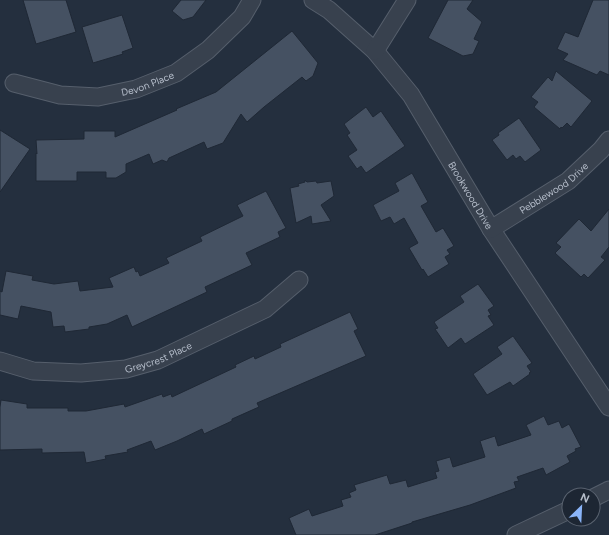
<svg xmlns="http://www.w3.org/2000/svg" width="609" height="535" font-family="Figtree,sans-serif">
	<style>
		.building { fill: #455162; stroke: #1f2835 }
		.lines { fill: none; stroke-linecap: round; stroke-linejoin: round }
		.street-casing { stroke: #565f6c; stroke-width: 19 }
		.street { stroke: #38414e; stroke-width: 17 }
		.labels { text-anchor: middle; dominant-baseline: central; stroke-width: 3; stroke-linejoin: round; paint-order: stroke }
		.street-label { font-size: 10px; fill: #b4bcc9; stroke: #1d2633 }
	</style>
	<rect width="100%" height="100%" fill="#242f3e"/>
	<path class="building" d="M23,0H66L76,32L36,44Z
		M181,0H206L193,17L183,20L172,11Z
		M448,0H473L467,9L482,22L474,39L479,41L473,54L463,56L428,38Z
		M593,0H609V75L600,71L597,75L563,60L568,54L557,49L565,32L578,37Z
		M122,15L133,48L122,52L123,54L93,63L82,27Z
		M292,31L318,63L313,76L306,81L302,77L264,107L247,122L241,114L223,143L207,149L204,142L169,158L167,162L162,160L153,164L149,154L126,164V172L116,178H106V172H77V181H36V153L37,154L36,140L84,139V131H115V137L177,110L176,109L216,92Z
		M556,71L592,101L571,127L567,123L562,128L561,127L560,129L534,107L538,102L531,97L548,77L552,81Z
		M366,107L373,117L381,111L405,146L366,173L361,166L357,169L348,156L357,150L347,135L350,133L344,124Z
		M519,118L541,150L525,162L520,156L516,159L513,155L507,160L492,140L499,135L498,133Z
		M0,130L30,149L0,192Z
		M412,173L428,202L421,206L436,232L443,228L454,246L447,250L450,254L445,257L449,264L428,277L423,269L422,270L409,248L418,243L404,218L394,224L390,217L381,221L373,205L399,191L395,183Z
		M305,180L307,182L316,181L317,183L331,181L334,196L321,205L331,221L312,224L311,216L296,223L290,188L299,186L298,184L305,182Z
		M266,191L286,228L278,232L280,237L246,253L252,265L205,287L207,292L132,327L127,315L107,324L89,327V329L65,332L64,326L53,327L51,312L21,306L18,319L0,315V291L2,292L6,271L33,276L32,280L54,284L78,281L80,291L113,287L109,278L134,267L136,272L138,271L140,276L169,263L166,258L202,241L200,237L243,216L237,205Z
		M609,209V247L601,257L605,260L588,278L584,274L581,277L555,253L561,247L556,243L579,219L591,231Z
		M478,284L494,306L488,310L491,315L488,316L494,325L465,344L461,338L448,348L435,329L438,328L434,322L464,302L460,296Z
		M350,312L358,329L354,331L366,356L257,403L259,407L232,419V421L204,434L202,429L177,441L155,450L151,441L127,450L128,452L105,456L106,459L86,463L84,452L42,453V449L0,450V407L1,400L27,404V408H68V411H86L124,404L125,407L162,394L163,397L171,394L172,397L236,367L235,365L254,356L255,359L281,347L280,344Z
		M513,336L532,363L527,366L531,372L529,373L530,374L513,386L510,382L487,395L473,374L502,354L497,347Z
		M544,416L548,425L559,421L562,428L569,424L581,447L575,449L576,451L567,456L570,462L546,475L543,468L517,477L519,481L514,482L516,488L470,505L412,522V523L375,535H296L289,518L309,509L312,516L343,506L341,500L351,497L349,493L356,490L354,485L387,475L390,484L406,480L408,487L437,478L435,472L439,471L436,461L450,457L453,467L485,457L480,441L495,436L498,446L531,435L526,425Z"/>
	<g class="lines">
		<g class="street-casing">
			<g id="street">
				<path id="s1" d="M313,0L329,10L375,51L411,95L491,229L609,407"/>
				<path d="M375,51L407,0"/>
				<path id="s2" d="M14,83L60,95L98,97L136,89L176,73L208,50L242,17L252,0"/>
				<path id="s3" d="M491,229L568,181L601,150L609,140"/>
				<path id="s4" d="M0,361L33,371L81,373L126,369L158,360L265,309L299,280"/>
				<path d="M593,498L609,490"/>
				<path d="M516,535L569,510"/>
			</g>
		</g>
		<use href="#street" class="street"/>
	</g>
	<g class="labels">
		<g class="street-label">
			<text stroke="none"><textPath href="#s2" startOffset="137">Devon Place</textPath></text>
			<text stroke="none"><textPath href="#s3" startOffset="75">Pebblewood Drive</textPath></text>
			<text stroke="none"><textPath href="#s1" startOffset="254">Brookwood Drive</textPath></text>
			<text stroke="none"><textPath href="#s4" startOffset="162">Greycrest Place</textPath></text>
		</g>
	</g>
	<g transform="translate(581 507) rotate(24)"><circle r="19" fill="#1d2633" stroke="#59626f"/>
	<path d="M0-3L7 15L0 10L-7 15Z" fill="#8ab4f8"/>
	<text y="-6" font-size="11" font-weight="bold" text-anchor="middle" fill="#b4bcc9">N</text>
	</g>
</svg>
